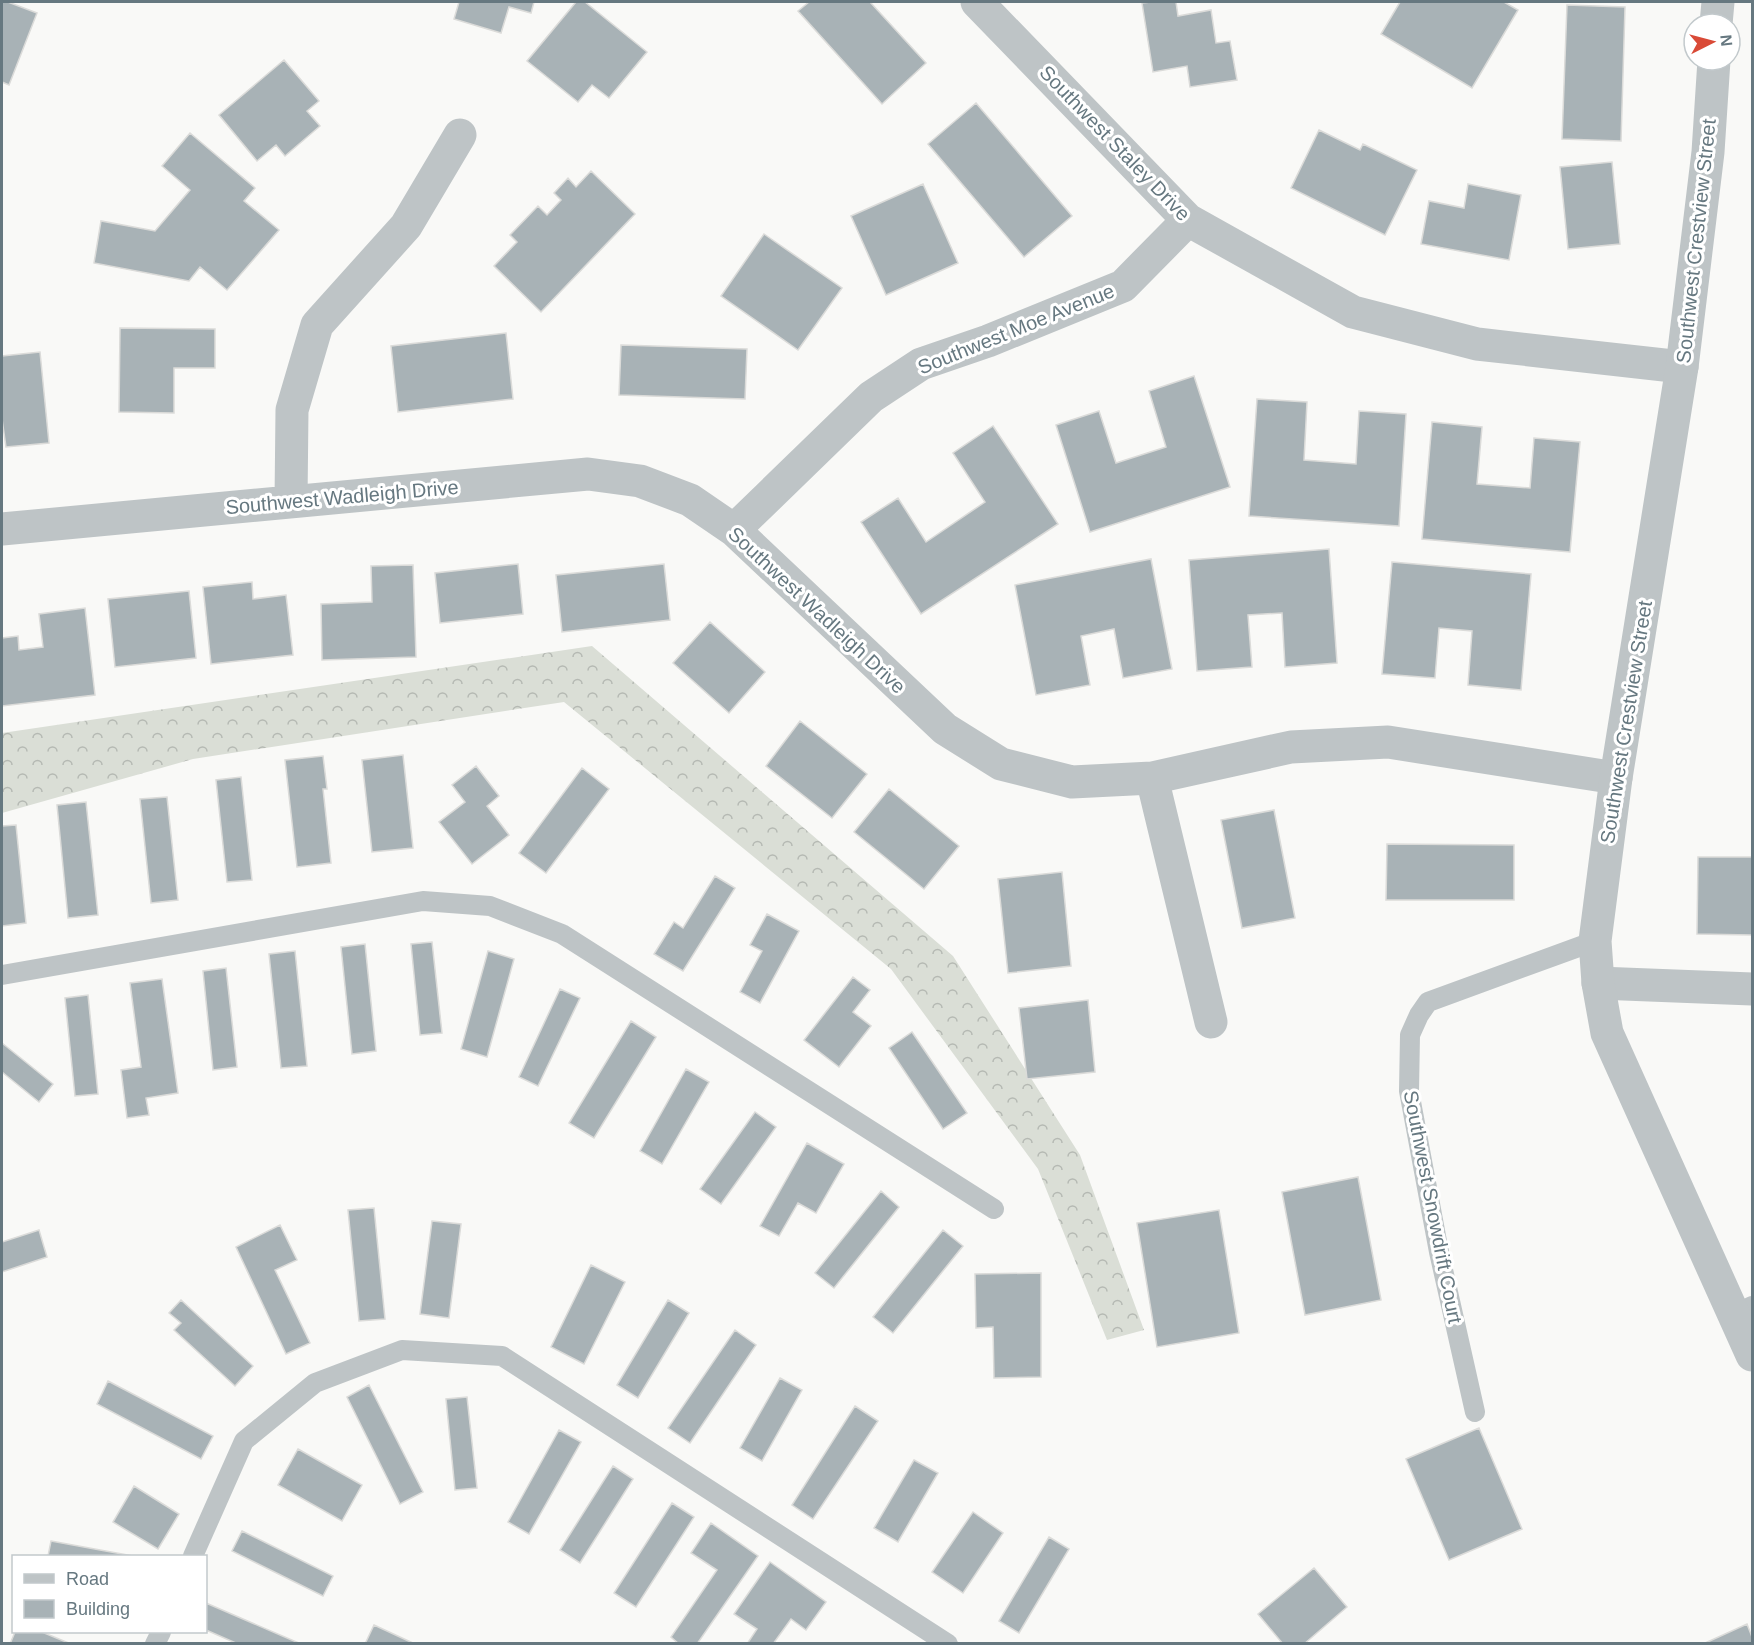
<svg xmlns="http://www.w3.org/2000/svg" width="1754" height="1645" font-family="Helvetica,sans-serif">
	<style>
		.forest { fill: url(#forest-crowns) }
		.building { fill: #a8b2b6; stroke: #dbdbd9; stroke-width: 1.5 }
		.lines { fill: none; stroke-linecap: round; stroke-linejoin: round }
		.service { stroke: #bec4c6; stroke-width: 20 }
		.minor { stroke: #bec4c6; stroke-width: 33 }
		.tertiary { stroke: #bec4c6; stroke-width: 33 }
		.labels { text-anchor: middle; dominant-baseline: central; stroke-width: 6; stroke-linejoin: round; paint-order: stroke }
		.street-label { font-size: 20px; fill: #667880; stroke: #fff }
	</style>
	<defs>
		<pattern id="forest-crowns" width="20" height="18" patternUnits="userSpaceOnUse" patternTransform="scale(1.5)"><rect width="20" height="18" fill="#daded6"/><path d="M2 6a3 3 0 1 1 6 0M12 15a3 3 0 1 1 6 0" fill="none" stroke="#b5b9b3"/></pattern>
	</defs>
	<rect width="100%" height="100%" fill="#f9f9f7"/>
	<path class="forest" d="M592,646L953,956L1080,1155L1144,1330L1107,1340L1038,1169L891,969L564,702L193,759L2,813V733Z"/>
	<path class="building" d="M2,2H8L37,13L9,85L2,82Z
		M459,2H534L531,13L509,7L501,33L454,19Z
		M576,2H585L647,52L609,98L592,85L578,102L527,61Z
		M809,2H870L926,63L882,104L798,11Z
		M1151,2H1176L1178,16L1211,10L1216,43L1230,41L1237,80L1190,87L1187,66L1153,72L1142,3Z
		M1400,2H1504L1518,10L1472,88L1381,34Z
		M1567,5L1625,7L1621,141L1562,139Z
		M284,60L319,101L307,111L320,126L285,156L276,145L257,161L219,115Z
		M976,103L1072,216L1024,257L928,144Z
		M1319,130L1360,150L1363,144L1417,170L1385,235L1291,188Z
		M190,133L255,188L244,201L279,230L227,290L200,267L189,281L94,263L101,221L155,231L190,190L162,166Z
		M1612,162L1620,244L1568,249L1560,167Z
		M591,171L635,214L541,312L494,266L517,242L510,235L538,206L547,215L561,200L554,193L568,178L576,187Z
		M923,184L958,263L886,295L851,216Z
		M1468,184L1521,195L1509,260L1421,244L1429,201L1464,208Z
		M764,234L842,288L798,350L721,296Z
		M120,328L215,329V368H174V413L119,412Z
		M506,333L513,399L398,412L391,346Z
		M621,345L747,349L745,399L619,395Z
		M40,352L49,443L6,447L2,419V356Z
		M1194,376L1230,487L1090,532L1056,425L1099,411L1116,463L1166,447L1149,391Z
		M1257,399L1307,402L1304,460L1356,464L1359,411L1406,414L1399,526L1249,516Z
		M1432,422L1482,427L1477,484L1530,488L1534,438L1580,442L1570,552L1422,539Z
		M993,426L1058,524L921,614L861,522L898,498L926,542L985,502L953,453Z
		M1329,549L1337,663L1285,667L1282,613L1248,615L1252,667L1197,671L1189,560Z
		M1151,559L1172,669L1123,678L1114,629L1081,636L1090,685L1036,695L1015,585Z
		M1392,562L1531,574L1521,690L1468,685L1472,631L1439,628L1435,678L1382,674Z
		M518,564L523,614L440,623L435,573Z
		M664,564L670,620L562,632L556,575Z
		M413,565L416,657L322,660L321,604L372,602L371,566Z
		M252,582L253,599L286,595L293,655L211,664L203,587Z
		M189,591L196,658L115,667L108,599Z
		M85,608L95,695L2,706V638L18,636L19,650L43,647L39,614Z
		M710,622L765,672L729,713L673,663Z
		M800,721L867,774L832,818L766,766Z
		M403,755L413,848L372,852L362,760Z
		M323,756L327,789H323L331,863L297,867L285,760Z
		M476,766L499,796L487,806L509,835L472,864L439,822L465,802L452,785Z
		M582,768L609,789L546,873L519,853Z
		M241,777L252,880L227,882L216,780Z
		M889,789L959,846L924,889L854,832Z
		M167,797L178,900L151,903L140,799Z
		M86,802L98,915L68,918L57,805Z
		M1274,810L1295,918L1242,928L1221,820Z
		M16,825L26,923L2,926V826Z
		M1387,844L1514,845V900H1386Z
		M1698,857H1752V935L1697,934Z
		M1062,872L1071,966L1008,973L998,879Z
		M715,876L735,888L683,971L654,954L674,922L683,928Z
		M767,914L799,931L760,1003L740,992L762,951L750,945Z
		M432,942L442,1033L420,1035L411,944Z
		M365,944L376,1051L352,1054L341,947Z
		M295,951L307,1066L281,1068L269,954Z
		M488,951L514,959L487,1057L461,1049Z
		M226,968L237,1067L213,1070L203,971Z
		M853,977L870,990L853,1012L871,1026L839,1067L804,1040Z
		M162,979L178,1093L146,1098L149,1115L127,1118L121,1070L141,1067L130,983Z
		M560,989L580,998L538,1086L519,1077Z
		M88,995L98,1094L75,1096L65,998Z
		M1088,1000L1095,1072L1027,1079L1019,1008Z
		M631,1021L656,1037L594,1138L569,1123Z
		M912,1032L967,1113L943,1129L889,1048Z
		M2,1043L53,1084L39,1102L2,1072Z
		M686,1069L709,1082L662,1164L640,1151Z
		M755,1112L776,1127L721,1204L700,1189Z
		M807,1143L844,1164L816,1213L798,1203L779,1236L760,1226Z
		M1358,1177L1381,1300L1305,1315L1282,1192Z
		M881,1191L899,1207L834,1288L815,1273Z
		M374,1208L385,1319L359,1321L348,1210Z
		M1219,1210L1239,1333L1157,1347L1137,1223Z
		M432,1221L461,1224L449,1318L420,1314Z
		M280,1225L297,1260L275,1270L310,1343L286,1354L236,1247Z
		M39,1230L47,1257L2,1272V1242Z
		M943,1230L963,1246L893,1333L873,1317Z
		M591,1265L625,1282L584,1364L551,1347Z
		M1041,1273V1377L994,1378L993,1327L976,1328L975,1274Z
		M181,1300L253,1366L235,1386L174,1330L181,1323L169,1313Z
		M668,1300L689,1313L638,1398L617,1385Z
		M735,1330L756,1345L690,1443L668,1428Z
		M780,1378L802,1390L762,1461L740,1448Z
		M108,1381L213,1436L201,1459L97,1404Z
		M369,1385L423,1492L400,1504L347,1397Z
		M467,1397L477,1488L455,1490L446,1399Z
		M855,1406L878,1421L813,1519L792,1505Z
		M1479,1428L1522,1529L1449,1560L1406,1459Z
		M559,1430L581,1442L529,1534L508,1522Z
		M298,1449L362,1485L342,1521L278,1485Z
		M914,1460L938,1473L898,1542L874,1528Z
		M613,1466L633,1479L580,1563L560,1550Z
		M134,1486L179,1514L158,1549L113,1522Z
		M672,1503L694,1517L636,1607L614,1593Z
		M973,1512L1003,1533L963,1593L932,1572Z
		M711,1523L758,1556L697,1644H679L671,1637L717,1570L691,1553Z
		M242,1531L333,1576L323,1596L232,1551Z
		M1049,1537L1069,1549L1019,1633L999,1621Z
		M51,1541L133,1556H48Z
		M770,1562L826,1602L806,1630L791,1619L773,1644H747L757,1629L734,1614Z
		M1314,1568L1347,1607L1304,1644H1283L1258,1614Z
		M206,1603L301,1644H238L206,1630Z
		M1747,1624L1752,1637V1644H1703Z
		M374,1625L415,1644H365Z
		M15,1632H42L71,1644H10Z"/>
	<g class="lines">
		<path class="service" d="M2,975L423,901L490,906L562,934L994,1209
			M1733,1315L1752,1306
			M1475,1412L1439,1252L1409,1091L1410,1035L1419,1015L1428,1002L1595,941
			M193,1556L244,1441L315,1383L402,1350L502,1356L948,1644
			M155,1644L161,1632"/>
		<path class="minor" d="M977,2L1188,220L1353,312L1477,344L1682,367
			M291,501L292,410L317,325L406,226L460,135
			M2,529L588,474L640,481L690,500L734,530L945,729L1001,764L1072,782L1152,778L1291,747L1388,742L1616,778
			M734,530L871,397L921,364L988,341L1123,286L1188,220
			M1152,778L1211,1022
			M1598,983L1752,989"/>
		<path class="tertiary" d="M1716,24L1718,2
			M1714,60L1708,152L1682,367L1616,778L1595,941L1598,983L1607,1033L1752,1355"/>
	</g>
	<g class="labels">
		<g class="street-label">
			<text transform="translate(1115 143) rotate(46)">Southwest Staley Drive</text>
			<text transform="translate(1696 241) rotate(-84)">Southwest Crestview Street</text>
			<text transform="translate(1016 329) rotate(-22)">Southwest Moe Avenue</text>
			<text transform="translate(342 497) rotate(-5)">Southwest Wadleigh Drive</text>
			<text transform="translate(817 610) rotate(43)">Southwest Wadleigh Drive</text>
			<text transform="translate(1626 722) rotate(-81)">Southwest Crestview Street</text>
			<text transform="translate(1433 1207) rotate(79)">Southwest Snowdrift Court</text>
		</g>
	</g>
	<rect width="1754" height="1645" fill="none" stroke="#667880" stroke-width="6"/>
	<rect x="12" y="1555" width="195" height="78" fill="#ffffff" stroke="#c2c9cc" stroke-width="1.5"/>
	<rect x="24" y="1574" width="30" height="9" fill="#bec4c6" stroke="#c2c9cc" stroke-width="1.5"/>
	<text x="66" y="1585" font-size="18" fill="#667880">Road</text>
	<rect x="24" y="1600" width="30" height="18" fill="#a8b2b6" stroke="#c2c9cc" stroke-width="1.5"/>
	<text x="66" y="1615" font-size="18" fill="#667880">Building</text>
	<g transform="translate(1712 42) rotate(84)"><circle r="28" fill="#ffffff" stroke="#c2c9cc" stroke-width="1.5"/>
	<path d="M0-4.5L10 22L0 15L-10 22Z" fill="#d94a37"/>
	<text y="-9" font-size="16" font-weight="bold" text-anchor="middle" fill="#667880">N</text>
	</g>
</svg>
